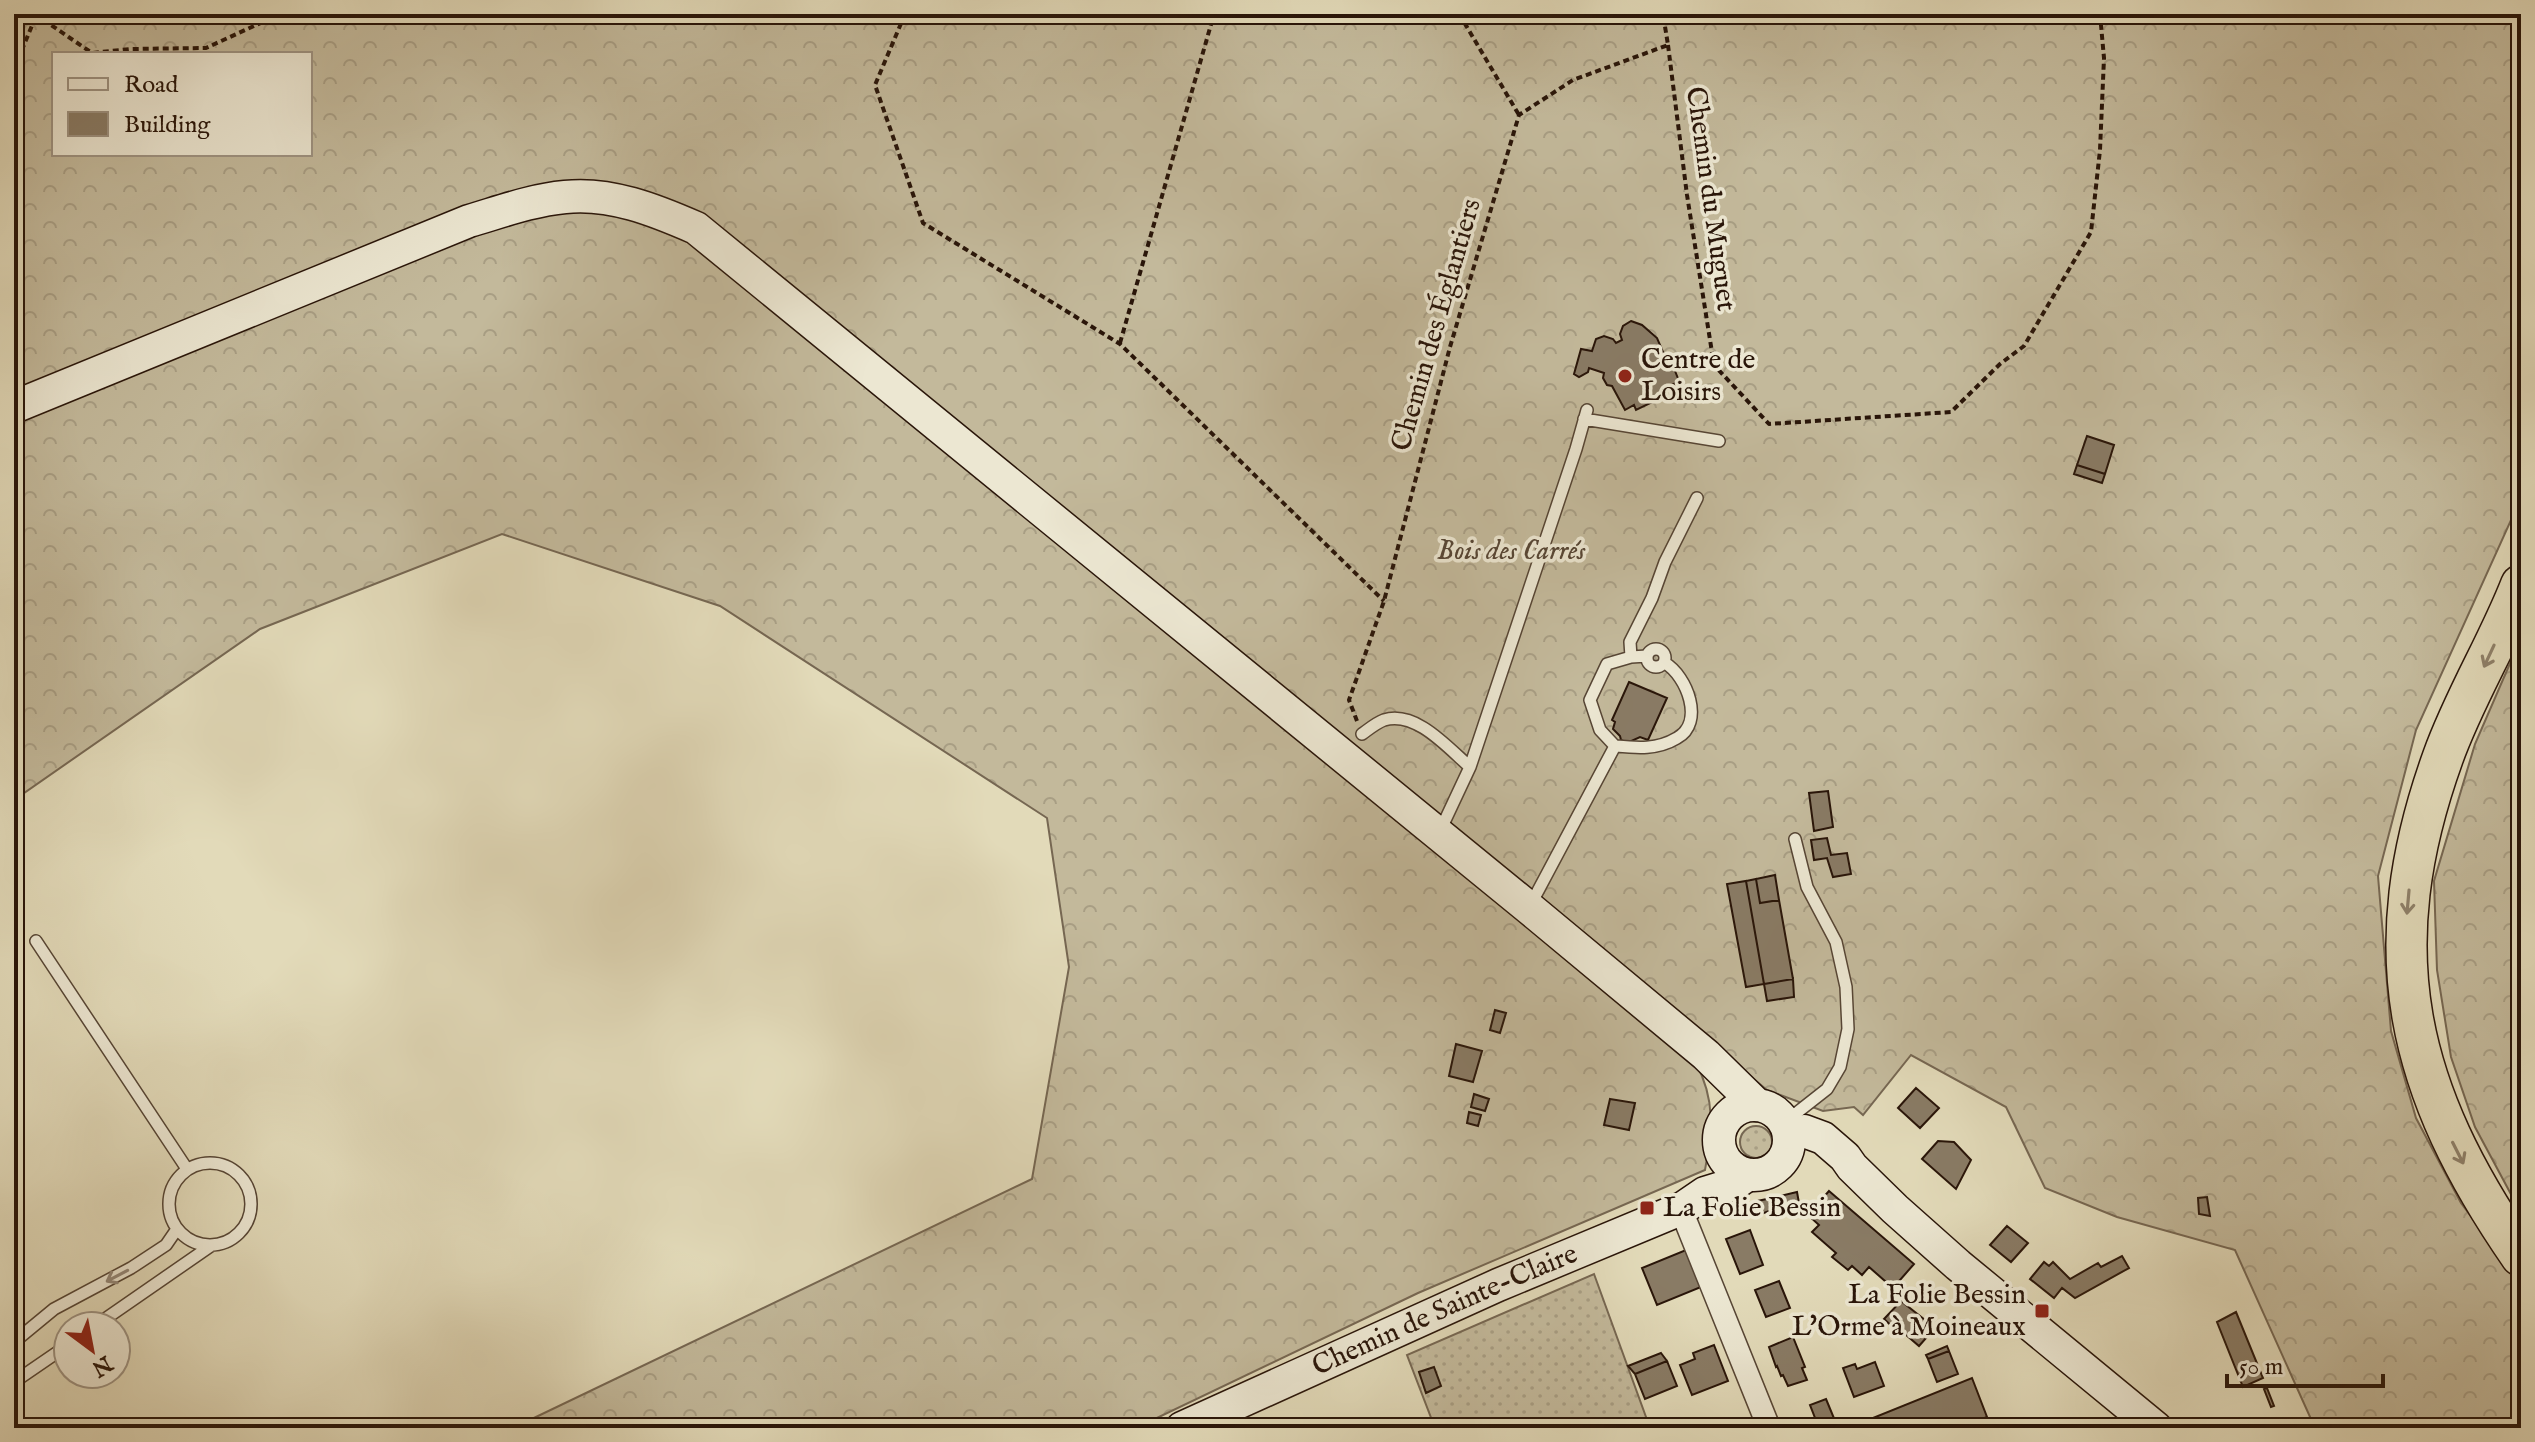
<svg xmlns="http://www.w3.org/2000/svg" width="2535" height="1442" font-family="'IM FELL English',serif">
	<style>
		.grass { fill: url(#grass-dots); stroke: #766752; stroke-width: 2 }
		.forest { fill: url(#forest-crowns); stroke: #766752; stroke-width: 2; fill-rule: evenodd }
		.building { fill: #897b65; stroke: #291509; stroke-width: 2 }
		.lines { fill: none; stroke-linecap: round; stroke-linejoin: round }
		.lane-casing { stroke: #574635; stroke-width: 14 }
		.street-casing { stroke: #574635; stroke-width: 25 }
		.secondary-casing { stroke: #291509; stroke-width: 35 }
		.highway-casing { stroke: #291509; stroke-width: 43 }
		.path { stroke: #291509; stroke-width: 4; stroke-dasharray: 6 4; stroke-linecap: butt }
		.lane { stroke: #ece7d2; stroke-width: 11 }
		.street { stroke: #ece7d2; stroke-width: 22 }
		.secondary { stroke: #ece7d2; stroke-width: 32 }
		.highway { stroke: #e2dab9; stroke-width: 40 }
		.oneway { stroke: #8f816a }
		.oneway2 { stroke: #948878 }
		.poi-dot { fill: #8f2418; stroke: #ece7d2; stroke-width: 3 }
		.labels { text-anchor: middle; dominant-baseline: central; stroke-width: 7; stroke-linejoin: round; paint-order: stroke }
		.street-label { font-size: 28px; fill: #291509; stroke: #ece7d2 }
		.poi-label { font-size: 28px; fill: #291509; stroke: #ece7d2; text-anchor: start }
		.park-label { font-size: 28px; font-style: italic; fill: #574635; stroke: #ece7d2 }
	</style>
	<defs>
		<pattern id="grass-dots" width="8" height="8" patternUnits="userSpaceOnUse" patternTransform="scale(2)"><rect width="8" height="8" fill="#c3b99b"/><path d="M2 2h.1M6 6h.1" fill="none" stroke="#a89e84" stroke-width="1.8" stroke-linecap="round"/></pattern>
		<pattern id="forest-crowns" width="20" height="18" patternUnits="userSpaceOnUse" patternTransform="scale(2)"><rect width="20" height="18" fill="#c3b99b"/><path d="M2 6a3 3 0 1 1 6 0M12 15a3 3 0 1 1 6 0" fill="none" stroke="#a89e84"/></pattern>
	</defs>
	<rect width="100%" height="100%" fill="#e2dab9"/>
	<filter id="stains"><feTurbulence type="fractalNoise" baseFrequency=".0025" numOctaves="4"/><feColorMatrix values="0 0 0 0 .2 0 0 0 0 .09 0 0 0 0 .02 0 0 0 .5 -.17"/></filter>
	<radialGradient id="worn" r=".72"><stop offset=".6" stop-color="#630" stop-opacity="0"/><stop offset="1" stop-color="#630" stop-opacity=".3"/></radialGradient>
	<path class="grass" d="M1740 1142a16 16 0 1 1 32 0a16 16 0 1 1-32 0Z
		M1594,1274L1650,1428H1435L1407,1355Z"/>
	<path class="forest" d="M14,14H2521V498L2416,730L2378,876L2391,1031L2416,1118L2461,1203L2521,1283V1428H2315L2235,1250L2117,1217L2045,1188L2006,1107L1911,1055L1863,1115L1854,1107L1823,1111L1767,1090L1715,1047L1696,1063C1716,1101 1712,1130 1705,1170L1418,1293L1136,1428H513L1032,1179L1069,967L1047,818L720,606L502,534L260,629L14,800ZM54,54H310V154H54Z
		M2521,638V1213L2475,1127L2451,1057L2437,970L2434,881L2475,744Z"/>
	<path class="building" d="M1631,321L1642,325L1657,338L1670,368L1673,366L1679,381L1663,390L1665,396L1636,410L1634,405L1625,410L1612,386L1607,385L1603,378L1604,373L1589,368L1588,372L1579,377L1574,374L1581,349L1592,351L1596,339L1604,336L1613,339L1616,343L1622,340L1620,334L1623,326Z
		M2087,436L2114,445L2105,474L2077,465Z
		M2077,465L2105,474L2102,483L2074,474Z
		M1629,682L1667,698L1648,740L1640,737L1627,743L1621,740L1620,736L1613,729L1615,722L1612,720Z
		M1828,791L1833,827L1814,831L1809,793Z
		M1827,838L1831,855L1847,853L1851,874L1833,877L1827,858L1814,860L1811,840Z
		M1775,875L1779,900L1760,903L1756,879Z
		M1756,879L1760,903L1779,900L1793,979L1764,984L1746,881Z
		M1746,881L1764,984L1746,987L1727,884Z
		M1793,979L1794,997L1767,1001L1764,984Z
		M1495,1010L1506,1013L1500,1033L1490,1030Z
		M1456,1044L1482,1051L1473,1082L1449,1076Z
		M1916,1088L1939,1108L1920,1128L1898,1108Z
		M1474,1094L1489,1099L1485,1111L1471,1107Z
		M1610,1099L1635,1103L1629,1130L1604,1125Z
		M1469,1112L1481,1115L1478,1126L1467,1123Z
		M1938,1141L1954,1142L1971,1160L1956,1189L1922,1159Z
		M1829,1191L1914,1264L1893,1288L1869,1267L1862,1275L1852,1266L1848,1270L1832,1257L1836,1253L1812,1232L1819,1225L1808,1215Z
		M1797,1192L1799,1203L1775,1209L1772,1198Z
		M2207,1197L2210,1216L2199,1214L2198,1198Z
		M1772,1198L1775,1209L1761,1214L1757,1201Z
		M2007,1226L2028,1243L2011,1262L1990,1245Z
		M1750,1230L1763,1265L1740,1274L1726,1239Z
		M1686,1250L1701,1287L1657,1305L1642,1268Z
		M2122,1256L2129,1268L2075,1298L2062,1288L2054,1298L2030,1279L2044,1262L2049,1266L2053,1262L2070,1279L2098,1263L2101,1267Z
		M1779,1281L1790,1308L1766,1317L1755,1290Z
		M1901,1301L1935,1328L1919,1346L1898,1328L1896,1330L1884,1319Z
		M2236,1312L2263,1378L2243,1387L2217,1322Z
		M1793,1337L1805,1367L1802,1368L1807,1380L1788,1386L1783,1375L1781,1376L1777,1366L1776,1367L1769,1347Z
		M1714,1345L1728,1381L1692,1395L1680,1365L1695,1359L1693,1353Z
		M1947,1346L1949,1351L1928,1359L1926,1355Z
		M1949,1351L1958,1374L1937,1382L1928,1359Z
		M1661,1353L1667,1361L1635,1374L1628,1366Z
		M1667,1361L1677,1386L1645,1399L1635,1374Z
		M1875,1362L1884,1386L1854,1397L1843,1368L1855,1364L1857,1369Z
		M1434,1367L1441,1386L1426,1393L1419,1372Z
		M1972,1378L1987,1417L1960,1428H1854L1853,1426Z
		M2267,1388L2274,1406L2271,1407L2264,1389Z
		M1826,1399L1838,1428H1805L1817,1423L1810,1405Z"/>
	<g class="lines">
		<g class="lane-casing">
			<path id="lane" d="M1584,419L1719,441
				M1647 658a9 9 0 1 1 18 0a9 9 0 1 1-18 0Z
				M1647,656L1631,657L1607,664L1590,700L1600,730L1615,746C1637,748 1657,750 1677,738C1705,723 1687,676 1665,663
				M1631,657L1630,642L1652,598L1665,562L1697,498
				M1362,734C1369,729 1376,723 1384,720C1416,710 1448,748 1470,767
				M1440,831L1470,767L1576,449L1587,410
				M1531,904L1615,746
				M36,941L187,1169
				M1785,1122L1827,1089L1840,1067L1848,1029L1846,987L1836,942L1807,887L1795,839
				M169 1204a41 41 0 1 1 82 0a41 41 0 1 1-82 0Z
				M95,1326L212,1245
				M14,1342L54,1309L131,1268L166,1245L177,1229
				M14,1382L68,1345"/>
		</g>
		<g class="street-casing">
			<path id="street" d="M1683,1208L1686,1222L1769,1428"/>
		</g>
		<g class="secondary-casing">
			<g id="secondary">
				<path d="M14,407L469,221C500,212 532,200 565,197C610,192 655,210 696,228L1529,908L1706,1055L1757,1105"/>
				<circle cx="1754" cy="1140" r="35"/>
				<path d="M1789,1133L1804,1131L1823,1138L1845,1157L1852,1167L1895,1209L1958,1265L2156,1428"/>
				<path id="s1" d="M1182,1428L1498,1285L1683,1208L1705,1193L1734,1184L1747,1175"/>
			</g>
		</g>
		<g class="highway-casing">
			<path id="highway" d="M2521,585C2498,644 2464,698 2443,757C2373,951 2406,1090 2521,1256"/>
		</g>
		<path class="path" d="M35,14L92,53L130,49L206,48L280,14
			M905,14L875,85L923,223L1120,344L1384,601
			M1462,14L1461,17L1519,115
			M1668,45L1687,195L1714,365L1769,424L1951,412L2000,364L2024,346L2091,232L2100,150L2104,58L2100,14
			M14,69L36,16
			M1120,343L1214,14
			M1357,721L1349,700L1384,601L1450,347L1519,115L1573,80L1668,45L1663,14"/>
		<use href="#lane" class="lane"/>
		<use href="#street" class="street"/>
		<use href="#secondary" class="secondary"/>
		<use href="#highway" class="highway"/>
	</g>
	<defs><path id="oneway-shaft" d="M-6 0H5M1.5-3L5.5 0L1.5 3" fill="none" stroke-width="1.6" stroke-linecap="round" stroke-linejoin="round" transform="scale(2)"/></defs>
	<g class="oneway">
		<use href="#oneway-shaft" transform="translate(2489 656) rotate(115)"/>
		<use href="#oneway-shaft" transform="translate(2408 902) rotate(95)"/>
		<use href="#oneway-shaft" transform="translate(2458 1153) rotate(63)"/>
	</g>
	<use class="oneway2" href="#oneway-shaft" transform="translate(117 1276) rotate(152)"/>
	<g class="poi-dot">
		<circle cx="1625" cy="376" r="8"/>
		<rect x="1639" y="1200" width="16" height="16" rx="4"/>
		<rect x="2034" y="1303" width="16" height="16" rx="4"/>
	</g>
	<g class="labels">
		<g class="street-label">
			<text transform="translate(1710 199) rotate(82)">Chemin du Muguet</text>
			<text transform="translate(1437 325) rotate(-74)">Chemin des Églantiers</text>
			<text stroke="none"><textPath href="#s1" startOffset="288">Chemin de Sainte-Claire</textPath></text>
		</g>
		<g class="poi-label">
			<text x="1641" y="360">Centre de<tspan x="1641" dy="32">Loisirs</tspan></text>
			<text x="1663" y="1208">La Folie Bessin</text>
			<text x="2026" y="1295" text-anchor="end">La Folie Bessin<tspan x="2026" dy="32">L'Orme à Moineaux</tspan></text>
		</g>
		<g class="park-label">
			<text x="1511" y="551">Bois des Carrés</text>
		</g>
	</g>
	<rect width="2535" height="1442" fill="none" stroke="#e2dab9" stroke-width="48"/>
	<rect x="16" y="16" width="2503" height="1410" fill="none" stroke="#291509" stroke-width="4"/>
	<rect x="24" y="24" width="2487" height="1394" fill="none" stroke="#291509" stroke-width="2"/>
	<rect x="52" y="52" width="260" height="104" fill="#ece7d2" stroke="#9e9382" stroke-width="2"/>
	<rect x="68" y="78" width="40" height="12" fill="#ece7d2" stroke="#9e9382" stroke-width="2"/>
	<text x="124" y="92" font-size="24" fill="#291509">Road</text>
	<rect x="68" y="112" width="40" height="24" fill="#897b65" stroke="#9e9382" stroke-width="2"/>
	<text x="124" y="132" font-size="24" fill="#291509">Building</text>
	<g transform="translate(92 1350) rotate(148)"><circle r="38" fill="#ece7d2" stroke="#9e9382" stroke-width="2"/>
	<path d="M0-6L14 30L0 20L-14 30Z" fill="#8f2418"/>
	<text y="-12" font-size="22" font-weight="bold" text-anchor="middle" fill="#291509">N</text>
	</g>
	<path d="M2227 1374v12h156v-12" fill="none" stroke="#291509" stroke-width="4"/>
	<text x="2239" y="1374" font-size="24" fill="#291509" stroke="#ece7d2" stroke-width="6" paint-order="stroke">50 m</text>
	<rect width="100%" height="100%" filter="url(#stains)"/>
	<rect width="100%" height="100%" fill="url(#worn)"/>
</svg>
